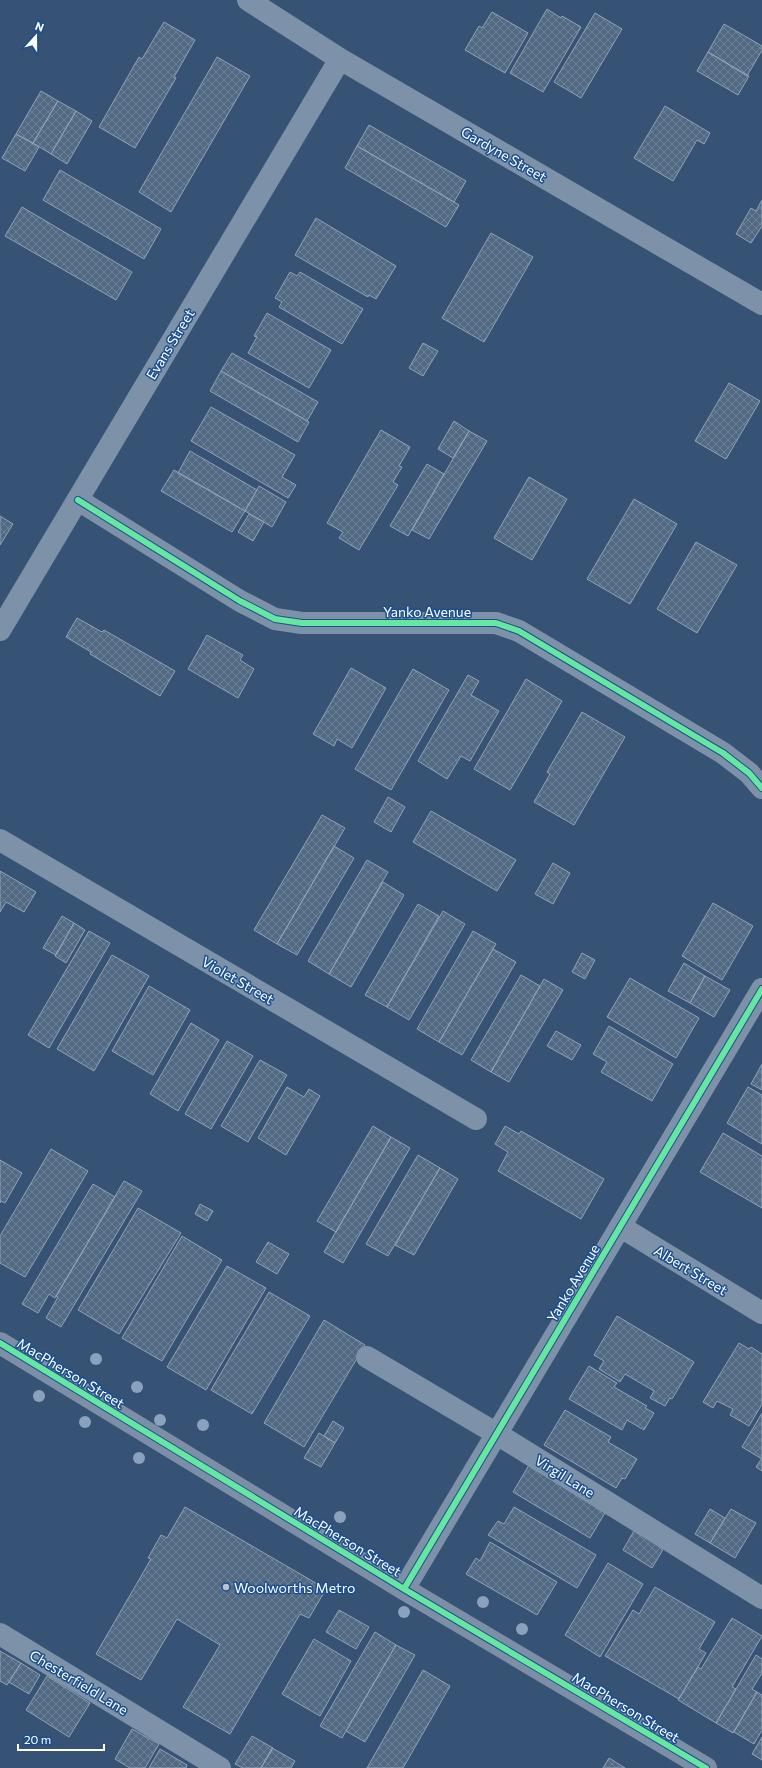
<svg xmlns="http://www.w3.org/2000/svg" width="762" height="1768" font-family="Commissioner,sans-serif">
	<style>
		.building { fill: url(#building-cross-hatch); stroke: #92a2b6 }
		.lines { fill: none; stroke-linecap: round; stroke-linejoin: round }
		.minor { stroke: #7d92a8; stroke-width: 22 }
		.major { stroke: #7d8ea7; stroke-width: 22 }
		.cycleway-casing { stroke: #1b4f8f; stroke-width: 8 }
		.cycleway { stroke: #66e7a1; stroke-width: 6 }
		.tree { fill: #8aa2be }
		.poi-dot { fill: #b9c2ce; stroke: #1b4f8f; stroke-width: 1.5 }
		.labels { text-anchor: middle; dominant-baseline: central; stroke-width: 3; stroke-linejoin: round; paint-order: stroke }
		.street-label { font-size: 14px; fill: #fff; stroke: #1b4f8f }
		.poi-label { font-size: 14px; fill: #fff; stroke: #1b4f8f; text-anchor: start }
	</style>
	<defs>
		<pattern id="building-cross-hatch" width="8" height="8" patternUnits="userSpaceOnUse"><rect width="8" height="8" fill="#526984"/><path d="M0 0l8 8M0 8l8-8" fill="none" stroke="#6c8096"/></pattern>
	</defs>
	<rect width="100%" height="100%" fill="#365274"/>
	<path class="building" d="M547,9L561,18L562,16L581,27L543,92L510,73Z
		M492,12L528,33L505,73L465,50L479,26L482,28Z
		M595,13L622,29L581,98L554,82Z
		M164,22L195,40L174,77L176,78L135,148L99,127L139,57L142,59Z
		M724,24L762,46V50L747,76L708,52Z
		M708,52L749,76L738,95L697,71Z
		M217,57L250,76L171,212L139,192Z
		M41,91L58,101L33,143L16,134Z
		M58,101L76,111L51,154L33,143Z
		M665,106L710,133L704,144L697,140L673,181L634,158Z
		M76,111L92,121L67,164L51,154Z
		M369,125L466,181L454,202L357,146Z
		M16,134L39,147L25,171L2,158Z
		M357,146L459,205L446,227L345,168Z
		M60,170L161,229L144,259L43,200Z
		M762,200V226L751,243L736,234L751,208L756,211Z
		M22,207L132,272L116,300L5,236Z
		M316,218L396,266L376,299L369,295L368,297L295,255Z
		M491,233L533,257L484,342L442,318Z
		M290,272L297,276L300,272L363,309L342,344L279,307L282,302L275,298Z
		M267,313L331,350L309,388L248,353L257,337L254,336Z
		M423,343L438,351L423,376L409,368Z
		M232,353L318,402L307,421L221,371Z
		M221,371L309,422L298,442L210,391Z
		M729,383L760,401L726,459L695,441Z
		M211,407L295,455L282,477L296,485L288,498L191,441Z
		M454,421L469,431L453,458L438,449Z
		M381,430L410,447L399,466L402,467L393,482L398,485L359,550L339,538L343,532L327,523Z
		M469,431L487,441L429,539L412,530Z
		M190,451L257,490L245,511L178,473Z
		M427,464L444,474L408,536L390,526Z
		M174,470L245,511L232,532L161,491Z
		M529,477L567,499L532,560L494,538Z
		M259,486L286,502L272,527L245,511Z
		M634,499L677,524L630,604L587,579Z
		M249,514L264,522L253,541L238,532Z
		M0,516L13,524L0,545Z
		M696,542L737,565L697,633L657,609Z
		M77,618L102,632L104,630L175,671L160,696L90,654L91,652L66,637Z
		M207,635L243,655L240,660L254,669L238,698L188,669Z
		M351,668L386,688L352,748L337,739L334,746L313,734Z
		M413,669L449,690L391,790L355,769Z
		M468,675L479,681L471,695L499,711L470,761L461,756L447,779L418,761Z
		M526,679L562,701L510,790L474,769Z
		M582,712L625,737L574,825L534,802L550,774L547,772Z
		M388,797L405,807L391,832L374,822Z
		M431,811L516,860L497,891L413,842Z
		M322,815L345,828L277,944L254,930Z
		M334,846L354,858L297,955L277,944Z
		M367,860L388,872L329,974L308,961Z
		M553,863L570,873L553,904L535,894Z
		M0,871L36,892L24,912L6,902L0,912Z
		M383,882L404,895L351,987L329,974Z
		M713,903L753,926L722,980L682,956Z
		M418,904L439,916L387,1007L365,995Z
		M443,911L465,924L409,1020L387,1007Z
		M62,916L74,923L56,955L43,948Z
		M74,923L85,930L66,963L55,956Z
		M89,931L110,943L49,1048L28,1035Z
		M473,931L496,944L439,1042L417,1029Z
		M493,949L516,962L462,1055L439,1042Z
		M582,953L595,960L585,979L572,972Z
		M112,955L149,976L94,1071L57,1049Z
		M684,963L705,976L690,1003L668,991Z
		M521,975L540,986L491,1072L471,1060Z
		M705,976L730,990L714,1017L690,1003Z
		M630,978L699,1018L676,1058L607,1017Z
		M544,979L563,990L509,1082L491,1072Z
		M149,986L190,1010L153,1075L112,1051Z
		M191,1023L219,1040L178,1111L150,1094Z
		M609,1026L673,1064L652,1101L601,1072L607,1062L593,1054Z
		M556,1031L581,1045L572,1060L547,1046Z
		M227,1041L253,1056L211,1129L185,1114Z
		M260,1060L287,1075L248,1142L221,1126Z
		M762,1064V1090L751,1084Z
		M287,1087L304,1097L309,1089L320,1096L286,1155L258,1138Z
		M748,1087L762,1095V1144L727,1123Z
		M373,1126L391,1137L336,1232L317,1221Z
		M505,1126L519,1134L521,1131L604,1179L581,1219L498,1171L508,1152L495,1144Z
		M723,1133L762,1156V1208L700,1172Z
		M391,1137L410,1148L343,1263L324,1252Z
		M51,1149L88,1171L25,1277L0,1263V1236Z
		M418,1155L440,1168L388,1256L366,1244Z
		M0,1160L22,1173L5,1203L1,1201L0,1203Z
		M440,1168L458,1179L414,1255L395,1245Z
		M124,1181L142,1191L61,1327L46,1318L58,1297L56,1296Z
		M93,1184L115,1197L55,1298L49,1294L38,1313L22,1304Z
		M200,1204L213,1211L207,1221L195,1214Z
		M138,1208L181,1233L119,1334L78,1310Z
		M182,1236L222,1260L162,1361L122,1338Z
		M268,1242L289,1254L277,1274L256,1262Z
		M227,1266L266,1288L206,1390L167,1367Z
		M269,1292L310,1316L252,1414L211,1390Z
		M617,1316L694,1362L672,1399L670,1398L665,1406L650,1398L654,1391L625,1374L620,1382L599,1369L604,1361L594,1355Z
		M324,1320L365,1345L304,1447L264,1423Z
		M739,1343L749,1349L751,1347L762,1354V1404L749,1426L730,1415L733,1409L717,1401L713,1408L703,1402Z
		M589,1366L617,1383L614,1387L647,1406L645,1408L654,1413L644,1430L627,1420L622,1430L569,1399Z
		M565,1410L611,1437L608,1442L637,1459L625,1479L622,1478L616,1488L544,1445Z
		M762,1413V1459L742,1447Z
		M333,1421L344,1428L335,1443L324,1436Z
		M319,1433L335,1443L321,1467L304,1458Z
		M762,1458V1471L756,1467Z
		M532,1460L609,1506L590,1538L513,1492Z
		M185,1507L326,1589L309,1618L300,1614L230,1734L183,1707L220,1645L177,1619L141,1680L96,1654L151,1559L148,1558L161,1535L167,1538Z
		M514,1507L596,1555L577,1588L488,1535L498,1521L504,1524Z
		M710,1509L725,1518L710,1543L695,1534Z
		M731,1509L756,1523L735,1558L710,1543Z
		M635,1529L665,1546L652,1568L623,1550Z
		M490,1542L557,1582L537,1615L466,1574L476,1558L480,1561Z
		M608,1563L643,1584L600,1657L565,1635Z
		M655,1587L715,1622L699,1649L706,1653L679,1699L605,1656L633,1610L639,1614Z
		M339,1610L369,1627L356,1649L326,1632Z
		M732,1618L762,1636L732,1687L736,1689L716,1723L678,1700L698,1667L701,1669Z
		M375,1632L396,1645L342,1738L320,1726Z
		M314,1639L351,1661L320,1716L282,1694Z
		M396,1645L415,1655L365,1742L346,1731Z
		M0,1651L21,1663L7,1685L0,1681Z
		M756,1655L762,1659V1673L752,1689L757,1692L733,1733L716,1723Z
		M21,1663L40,1675L29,1694L9,1682Z
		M423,1670L450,1686L403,1768H367Z
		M47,1676L90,1703L69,1737L26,1710Z
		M757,1692L762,1695V1730L754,1744L734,1732Z
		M132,1729L159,1744L145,1768H130L115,1759Z
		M252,1736L273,1748L261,1768H243L235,1764Z
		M762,1737V1760L752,1754Z
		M272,1748L295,1761L291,1768H261Z
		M160,1749L187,1765L186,1768H149Z
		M609,1758L625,1768H603Z"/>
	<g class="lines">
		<path class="minor" d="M248,0L340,59L762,304
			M78,500L240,601L275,619L302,623H496L519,631L723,753L749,773L762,788
			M0,630L340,59
			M0,840L476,1119
			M621,1227L762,1313
			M367,1357L497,1434L762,1598
			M404,1589L762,989
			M0,1634L220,1768"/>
		<path class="major" d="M0,1343L404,1589L706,1768"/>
		<g class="cycleway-casing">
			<path id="cycleway" d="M78,500L240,601L275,619L302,623H496L519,631L723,753L749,773L762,788
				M0,1343L404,1589L706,1768
				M404,1589L762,989"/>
		</g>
		<use href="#cycleway" class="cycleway"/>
	</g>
	<g class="tree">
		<circle cx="96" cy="1359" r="6"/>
		<circle cx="137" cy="1387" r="6"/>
		<circle cx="39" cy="1396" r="6"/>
		<circle cx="160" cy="1420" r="6"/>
		<circle cx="85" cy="1422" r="6"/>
		<circle cx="203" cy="1425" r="6"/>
		<circle cx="139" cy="1458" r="6"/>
		<circle cx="340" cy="1517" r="6"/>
		<circle cx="483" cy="1602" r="6"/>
		<circle cx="404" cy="1612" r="6"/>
		<circle cx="522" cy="1629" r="6"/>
	</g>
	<circle class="poi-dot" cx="226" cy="1587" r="4"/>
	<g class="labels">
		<g class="street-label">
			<text transform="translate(504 154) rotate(30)">Gardyne Street</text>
			<text transform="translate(170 344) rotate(-59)">Evans Street</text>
			<text x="427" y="611">Yanko Avenue</text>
			<text transform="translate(238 980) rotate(30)">Violet Street</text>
			<text transform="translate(691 1270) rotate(31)">Albert Street</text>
			<text transform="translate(573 1283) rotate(-59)">Yanko Avenue</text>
			<text transform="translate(71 1373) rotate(31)">MacPherson Street</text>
			<text transform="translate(565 1476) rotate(32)">Virgil Lane</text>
			<text transform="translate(348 1541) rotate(31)">MacPherson Street</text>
			<text transform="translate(79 1682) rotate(31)">Chesterfield Lane</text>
			<text transform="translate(626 1707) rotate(31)">MacPherson Street</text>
		</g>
		<g class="poi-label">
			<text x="234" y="1587">Woolworths Metro</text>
		</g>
	</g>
	<g transform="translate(36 36) rotate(21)" stroke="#1b4f8f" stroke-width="3" paint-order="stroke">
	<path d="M0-3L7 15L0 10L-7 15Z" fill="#ffffff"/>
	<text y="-6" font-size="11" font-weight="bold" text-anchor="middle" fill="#ffffff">N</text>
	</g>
	<path d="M18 1744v6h86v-6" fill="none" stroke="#ffffff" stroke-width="2"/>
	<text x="24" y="1744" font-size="12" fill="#ffffff" stroke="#1b4f8f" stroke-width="3" paint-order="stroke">20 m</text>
</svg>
